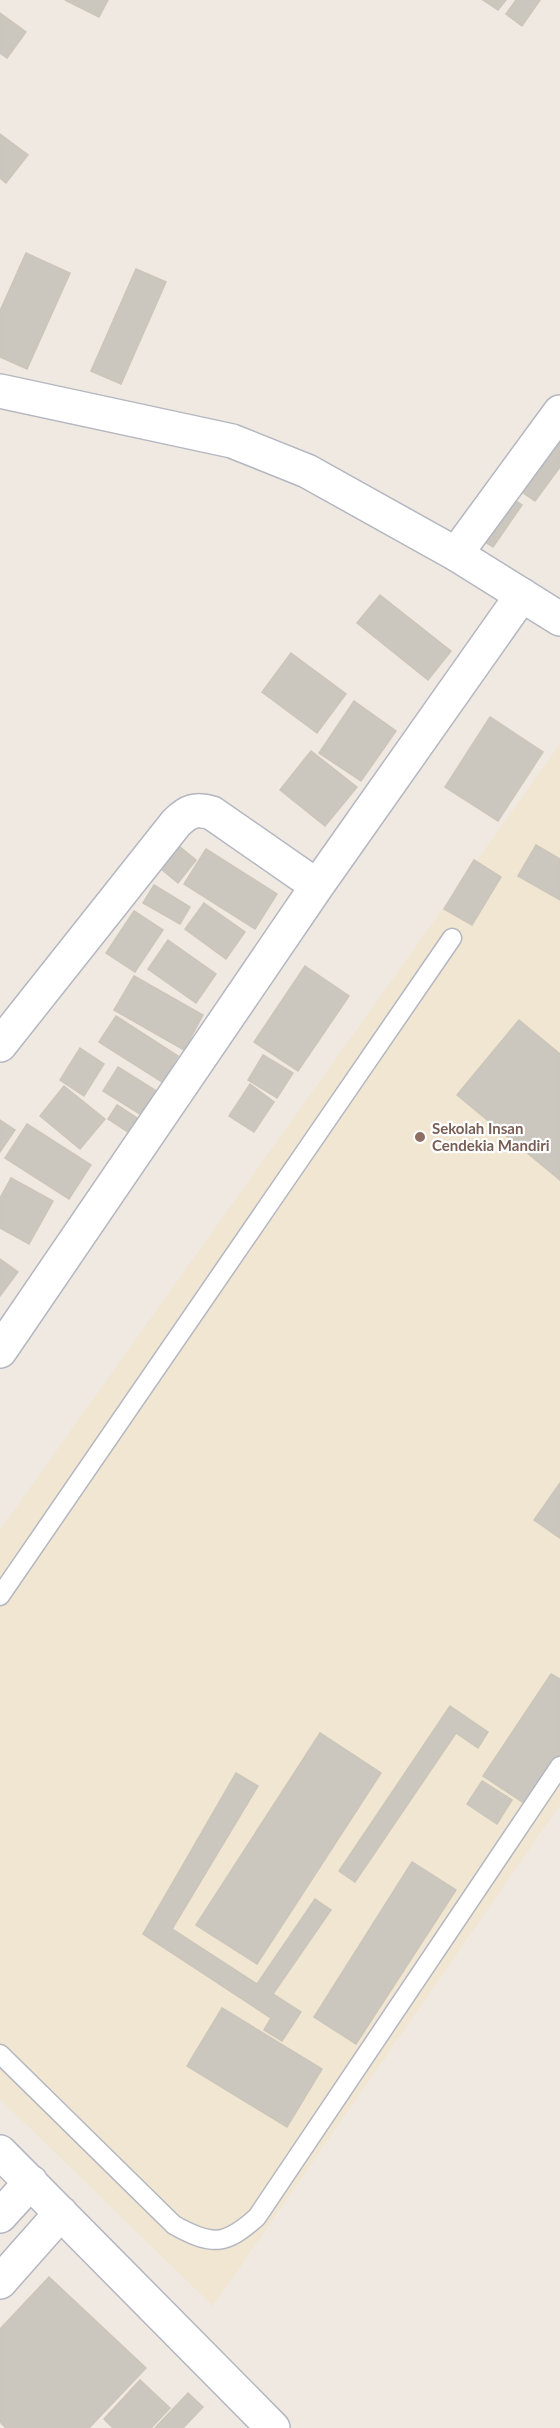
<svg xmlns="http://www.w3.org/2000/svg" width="560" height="2428" font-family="Lato,sans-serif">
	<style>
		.education { fill: #f0e6d1 }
		.building { fill: #cbc7bf; stroke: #cbc5ba; stroke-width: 1.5 }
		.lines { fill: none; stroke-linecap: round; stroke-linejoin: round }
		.lane-casing { stroke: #b4b7c1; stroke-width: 21 }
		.street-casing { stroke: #b4b7c1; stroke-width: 36 }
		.secondary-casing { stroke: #b4b7c1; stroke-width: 36 }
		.lane { stroke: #fff; stroke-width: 18 }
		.street { stroke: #fff; stroke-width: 33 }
		.secondary { stroke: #fff; stroke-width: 33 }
		.education-dot { fill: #8d6e63; stroke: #fff; stroke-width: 2 }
		.labels { text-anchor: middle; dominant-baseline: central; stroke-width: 4.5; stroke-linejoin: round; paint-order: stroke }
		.education-label { font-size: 15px; font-weight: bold; fill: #785e54; stroke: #fff; text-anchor: start }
	</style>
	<rect width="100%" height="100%" fill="#efe9e1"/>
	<path class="education" d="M560,744V1805L213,2306L0,2099V1530Z"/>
	<path class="building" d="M65,0H108L99,17Z
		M483,0H506L498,10Z
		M516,0H540L522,26L506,14Z
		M0,13L26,32L7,58L0,53Z
		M0,134L28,155L6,183L0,178Z
		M26,253L70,273L27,369L0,357V311Z
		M136,269L166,282L121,384L91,371Z
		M560,420V467L535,501L513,486Z
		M505,494L522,505L493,547L476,536Z
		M380,595L451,651L428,680L357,623Z
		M291,653L346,694L317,733L262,692Z
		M354,701L396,731L361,781L319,753Z
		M490,717L543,752L498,821L445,787Z
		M311,751L357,787L325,826L280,790Z
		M536,845L560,859V900L518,876Z
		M179,846L196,860L178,883L161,869Z
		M206,849L277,894L255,929L184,884Z
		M474,860L501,877L472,925L444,909Z
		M154,885L190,907L180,924L143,903Z
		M204,903L245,932L226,959L185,929Z
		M134,911L163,930L135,972L106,953Z
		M168,940L216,974L196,1003L148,969Z
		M305,966L349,996L298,1071L254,1042Z
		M134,976L203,1015L184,1050L114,1010Z
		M116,1016L178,1056L162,1082L99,1042Z
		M519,1020L560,1054V1180L457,1095Z
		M80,1048L104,1064L84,1096L60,1080Z
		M263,1055L293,1073L277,1098L248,1080Z
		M118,1067L158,1092L143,1116L103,1091Z
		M250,1084L274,1102L254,1132L229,1116Z
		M64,1086L105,1119L80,1149L40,1116Z
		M117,1105L140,1120L131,1134L108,1119Z
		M0,1120L15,1130L0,1152Z
		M27,1124L91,1165L69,1199L5,1158Z
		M11,1178L53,1201L29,1244L0,1228V1198Z
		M0,1259L18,1272L0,1296Z
		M560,1483V1538L534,1520Z
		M551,1674L560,1679V1755L527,1805L483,1776Z
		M450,1706L488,1732L478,1748L456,1733L355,1882L339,1871Z
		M320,1733L381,1773L257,1964L196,1925Z
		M236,1773L258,1786L172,1929L257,1984L315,1899L331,1910L273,1994L301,2012L282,2041L264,2030L271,2018L143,1934Z
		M482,1781L512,1800L497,1824L467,1804Z
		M412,1862L456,1890L356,2044L314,2017Z
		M222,2008L322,2069L287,2127L187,2066Z
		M49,2277L146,2368L89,2428H6L0,2422V2329Z
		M140,2380L170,2408L151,2428H113L104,2419Z
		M188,2393L203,2407L183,2428H155Z"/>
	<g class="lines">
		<g class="lane-casing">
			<path id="lane" d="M0,1596L452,938
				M0,2054L174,2225C212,2246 225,2246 257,2217L560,1766"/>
		</g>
		<g class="street-casing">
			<path id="street" d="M456,554L560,412
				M0,1045L176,823C188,811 196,808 212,813L317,886
				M0,1351L317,886L522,595
				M0,2152L273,2428
				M0,2216L31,2182
				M0,2282L61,2213"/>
		</g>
		<g class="secondary-casing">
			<path id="secondary" d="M0,391L232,441L307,471L456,554L560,619"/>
		</g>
		<use href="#lane" class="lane"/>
		<use href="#street" class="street"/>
		<use href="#secondary" class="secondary"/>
	</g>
	<circle class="education-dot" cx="420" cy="1137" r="6"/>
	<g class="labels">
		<g class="education-label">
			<text x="432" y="1128">Sekolah Insan<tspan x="432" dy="17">Cendekia Mandiri</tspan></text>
		</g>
	</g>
</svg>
